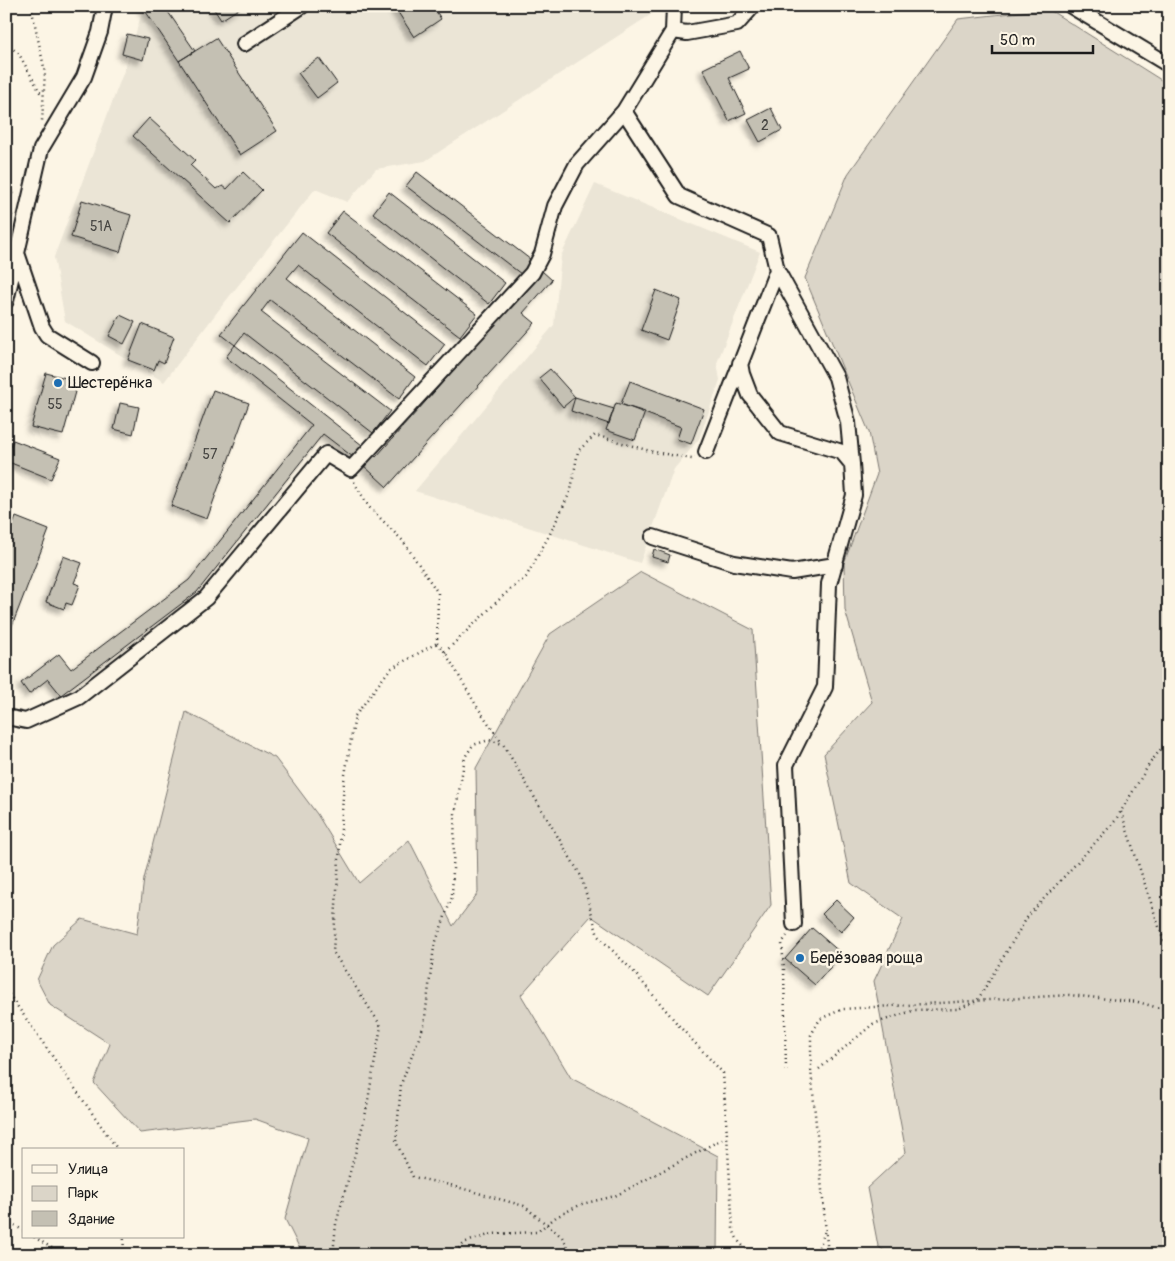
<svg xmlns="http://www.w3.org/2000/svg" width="1175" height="1261" font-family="Pangolin,sans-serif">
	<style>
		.built { fill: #ebe5d6 }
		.green { fill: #dbd5c8; stroke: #7c7872 }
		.building { fill: #c4c0b3; stroke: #1c1c1c; filter: url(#shadow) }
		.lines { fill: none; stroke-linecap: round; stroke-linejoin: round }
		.minor-casing { stroke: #1c1c1c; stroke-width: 18 }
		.path { stroke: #1c1c1c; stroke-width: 2.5; stroke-dasharray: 1 4; stroke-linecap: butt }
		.minor { stroke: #fcf5e5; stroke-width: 14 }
		.poi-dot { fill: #1f6fb2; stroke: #fcf5e5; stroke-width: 2 }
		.labels { text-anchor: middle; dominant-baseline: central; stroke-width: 5; stroke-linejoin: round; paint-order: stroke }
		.number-label { font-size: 14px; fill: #464542 }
		.poi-label { font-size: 16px; fill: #1c1c1c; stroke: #fcf5e5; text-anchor: start }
	</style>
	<defs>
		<filter id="shadow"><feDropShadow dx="-4.5" dy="4.5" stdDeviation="2.5" flood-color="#0004"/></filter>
	</defs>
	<rect width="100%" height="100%" fill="#fcf5e5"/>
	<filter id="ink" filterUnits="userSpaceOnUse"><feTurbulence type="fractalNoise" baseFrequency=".02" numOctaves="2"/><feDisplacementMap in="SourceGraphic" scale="10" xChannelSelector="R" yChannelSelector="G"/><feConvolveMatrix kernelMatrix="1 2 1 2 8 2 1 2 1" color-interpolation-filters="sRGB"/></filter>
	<g filter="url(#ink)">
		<path class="built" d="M144,6H656L658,10L425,161L376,169L347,202L315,189L221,307L164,382L65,321L54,257L125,68Z
			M595,184L760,252L717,363L720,380L699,439L674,469L640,563L415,491L554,325L561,256Z"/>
		<path class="green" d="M1048,9L1169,85V1255H889L878,1246L867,1188L906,1152L874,981L903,919L851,883L824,754L872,702L845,610L844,563L877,474L869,432L805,278L848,174L958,19Z
			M641,572L753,630L771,905L708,996L591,916L521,995L571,1078L718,1156L717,1255H303L285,1219L308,1138L255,1119L140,1133L94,1083L110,1044L50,1005L37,980L53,945L82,919L137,934L144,879L186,712L275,758L317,814L359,883L409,840L453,926L478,893L476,768L550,634Z"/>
		<path class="building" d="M142,6H164L195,51L179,61Z
			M212,6H243L221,20Z
			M394,6H433L441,19L414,37Z
			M127,34L148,39L143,60L122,54Z
			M216,38L277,131L240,155L179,61Z
			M740,51L749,69L729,78L746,113L729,121L703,69Z
			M319,58L337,83L317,98L298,73Z
			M771,108L782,130L760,142L748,120Z
			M149,118L195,160L190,165L216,189L223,186L227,189L243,172L262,190L230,223L133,136Z
			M417,172L531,260L521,274L406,186Z
			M6,187L14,192L6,204Z
			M389,192L505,283L489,304L373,213Z
			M82,200L131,215L120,252L71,237Z
			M6,210L13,215L6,225Z
			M343,211L477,314L460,336L326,233Z
			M302,232L445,344L428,366L298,265L287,278L415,377L399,399L270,300L261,312L390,411L373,433L244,333L235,345L221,334Z
			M542,271L552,280L523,313L535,323L387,487L362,464L372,453L376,457Z
			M656,290L681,300L667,340L641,330Z
			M120,315L135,322L124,344L109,336Z
			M142,324L174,337L164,363L158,360L154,370L128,360Z
			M235,345L362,445L353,457L323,434L197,592L61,695L48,679L29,694L21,683L59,654L71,669L189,580L312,425L226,357Z
			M550,369L575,397L563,407L539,378Z
			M46,373L78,381L63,435L31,427Z
			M630,381L704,409L691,444L677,439L681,427L621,404Z
			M213,390L249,403L207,519L171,506Z
			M575,397L614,409L609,424L571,411Z
			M120,403L139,407L133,434L114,429Z
			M616,403L645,412L635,440L606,430Z
			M13,440L60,458L51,479L6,461Z
			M16,517L49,530L8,636H6V542Z
			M654,549L670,555L668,562L652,557Z
			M63,556L82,563L74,583L80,585L72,605L66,603L64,609L46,602Z
			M836,900L854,917L841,932L822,914Z
			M812,928L842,954L815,985L785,959Z"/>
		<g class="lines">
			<g class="minor-casing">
				<path id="minor" d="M1071,6L1169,65
					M673,31L687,33L737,24L753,6
					M244,44L302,6
					M624,111L679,196L769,236L777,270L706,452
					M18,256L42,327L47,335L92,363
					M777,270L836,377L848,422L852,464
					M6,301L41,149L84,77L100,32L105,6
					M740,363L742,374L750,395L780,433L842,452L852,464L854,495L829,584L825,687L786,765L794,924
					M653,537L734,563L792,572L835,565
					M6,717L26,721L79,697L206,598L326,454L351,469L532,273L542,254L555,206L577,164L624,111L673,31L674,6"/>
			</g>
			<path class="path" d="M31,6L45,72L42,121
				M6,43L19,54L41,94
				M354,482L369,507L403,541L438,593L437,643L445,652L476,705L502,743
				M445,652L505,594L526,577L550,534L571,490L578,451L595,435L650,451L692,459L695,457
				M1121,812L1169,957
				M6,990L118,1150
				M819,1069L873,1024L915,1010L958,1009L977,1001L1028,916L1115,821L1150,763L1164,745L1169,744
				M786,1070L784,970L782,943L787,936
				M6,1220L24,1231
				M34,1237L63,1255
				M123,1255L124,1237
				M333,1255L336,1224L365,1117L381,1026L333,952L344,781L355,716L390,669L437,643
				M451,1255L466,1242L492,1234L537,1232L556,1217L582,1204L615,1196L726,1137
				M573,1255L562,1237L524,1206L450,1185L413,1177L396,1142L401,1084L424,1025L434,947L452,897L455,814L465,757L473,745L489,740L503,744L581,876L598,936L633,971L680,1027L723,1073L733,1229C739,1246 745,1250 762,1255
				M791,1255C815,1253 818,1255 825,1230
				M828,1255L811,1070V1035L820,1019L843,1009L1069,995L1138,1002L1169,1011"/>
			<use href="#minor" class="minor"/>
		</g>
	</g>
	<g class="poi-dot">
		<circle cx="58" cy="383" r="5"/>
		<circle cx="800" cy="958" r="5"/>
	</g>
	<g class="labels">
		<g class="number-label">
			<text x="765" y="125">2</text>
			<text x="101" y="226">51А</text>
			<text x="55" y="404">55</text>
			<text x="210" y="454">57</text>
		</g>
		<g class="poi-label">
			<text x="68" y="383">Шестерёнка</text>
			<text x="810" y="958">Берёзовая роща</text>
		</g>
	</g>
	<rect width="1175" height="1261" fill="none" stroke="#fcf5e5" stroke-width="25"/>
	<rect x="12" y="12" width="1150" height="1236" fill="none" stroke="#1c1c1c" stroke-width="2" filter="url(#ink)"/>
	<rect x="22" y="1148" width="162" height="90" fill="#fcf5e5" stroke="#a29e95"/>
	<rect x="32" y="1165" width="25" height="8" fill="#fcf5e5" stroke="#a29e95"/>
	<text x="68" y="1174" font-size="15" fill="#1c1c1c">Улица</text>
	<rect x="32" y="1186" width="25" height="15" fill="#dbd5c8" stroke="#a29e95"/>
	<text x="68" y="1198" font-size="15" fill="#1c1c1c">Парк</text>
	<rect x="32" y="1211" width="25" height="15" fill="#c4c0b3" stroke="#a29e95"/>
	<text x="68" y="1224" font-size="15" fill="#1c1c1c">Здание</text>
	<path d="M992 45v8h101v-8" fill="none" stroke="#1c1c1c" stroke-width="2.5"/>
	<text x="1000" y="45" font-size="15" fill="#1c1c1c" stroke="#fcf5e5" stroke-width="4" paint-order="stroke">50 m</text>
</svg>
